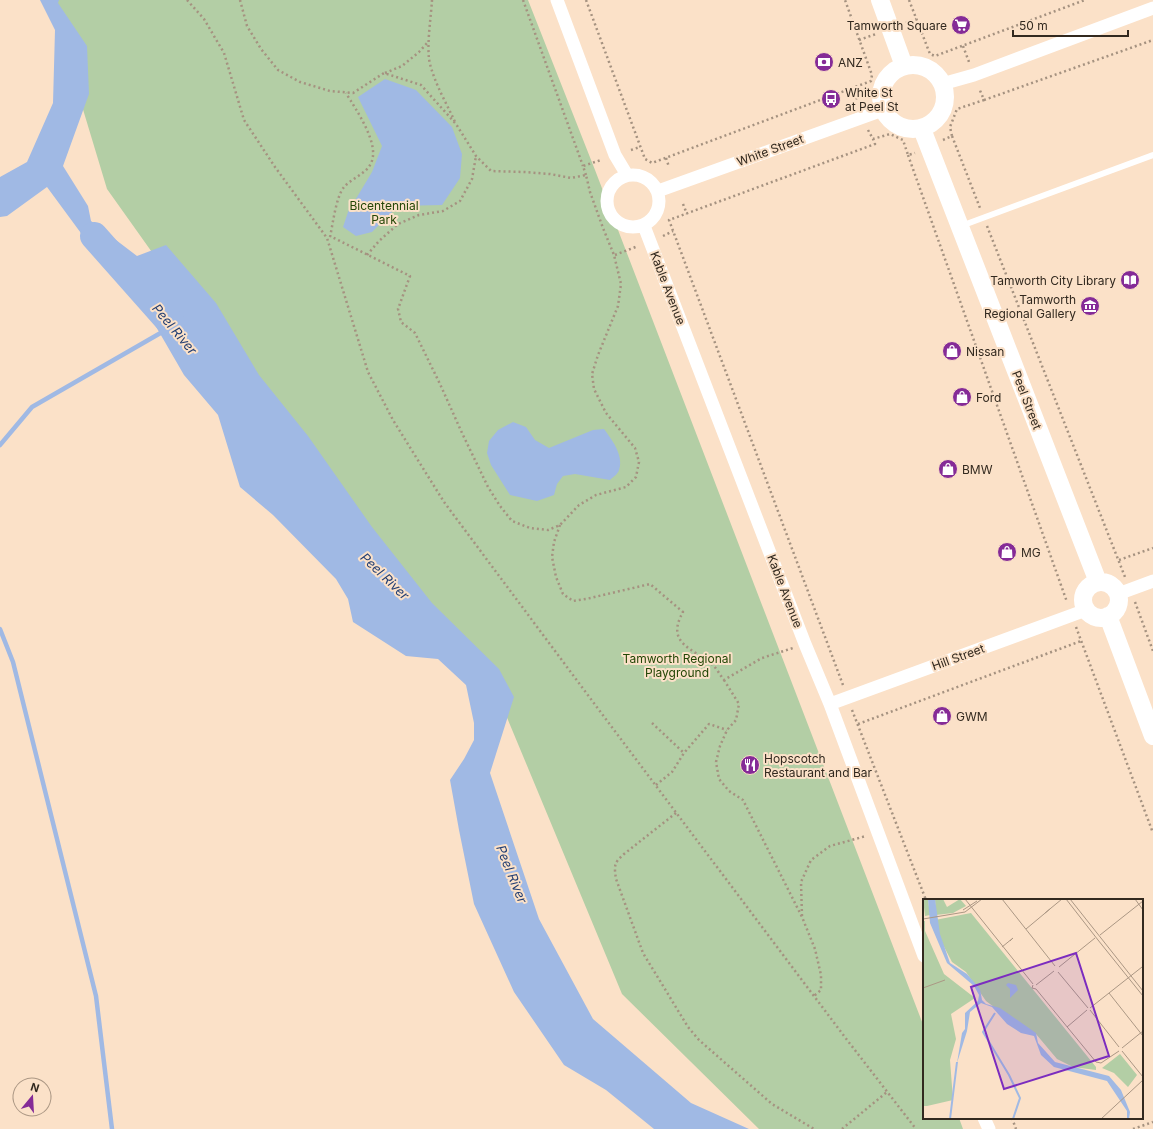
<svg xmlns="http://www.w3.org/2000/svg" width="1153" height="1129" font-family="Inter,sans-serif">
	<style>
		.green { fill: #b3cea5 }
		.water { fill: #a0b9e4 }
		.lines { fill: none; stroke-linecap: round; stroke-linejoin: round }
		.stream { stroke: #a0b9e4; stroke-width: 4.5 }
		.river { stroke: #a0b9e4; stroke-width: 28 }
		.path { stroke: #a59280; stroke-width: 2.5; stroke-dasharray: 2 3; stroke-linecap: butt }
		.service { stroke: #fff; stroke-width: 6 }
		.minor { stroke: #fff; stroke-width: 13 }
		.secondary { stroke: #fff; stroke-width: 18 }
		.labels { text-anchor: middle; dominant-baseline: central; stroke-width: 4; stroke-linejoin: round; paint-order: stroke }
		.poi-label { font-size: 12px; fill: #32291f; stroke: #fbe1c8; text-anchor: start }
		.street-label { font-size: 12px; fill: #32291f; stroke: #fbe1c8 }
		.park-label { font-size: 12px; fill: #234605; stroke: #fbe1c8 }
		.water-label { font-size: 13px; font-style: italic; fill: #213d72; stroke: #fbe1c8 }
		.inset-river { fill: none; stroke: #a0b9e4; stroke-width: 2 }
		.inset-road { fill: none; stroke: #ab9784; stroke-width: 1 }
		.view { fill: #7b2cbf; fill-opacity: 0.15; stroke: #7b2cbf; stroke-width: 2 }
		.inset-edge { fill: none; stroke: #32291f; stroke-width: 2 }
	</style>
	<rect width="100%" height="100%" fill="#fbe1c8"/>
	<path class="green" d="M50,0H528L595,170L924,1027V1118H959L963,1129H759L622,994L491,679L408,612L107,189Z"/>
	<path class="water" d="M40,0H59L58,3L87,46L89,94L63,166L88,206L91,221L137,256L166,245L216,303L259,375L308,436L372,527L432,603L499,669L514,697L490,773L539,919L593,1019L691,1103L749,1129H654L606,1090L564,1065L514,992L474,904L459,830L450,780L464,759L474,740V723L466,685L438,659L406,656L353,622L348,599L336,579L273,515L240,487L218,415L184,375L151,318L138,267L115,264L86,240L47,187L7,216L0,217V177L27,162L53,103L55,30Z
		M385,79L416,90L452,127L462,154L460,178L442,205L398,206L372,232L356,236L343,227L348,212L372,172L382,146L358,97Z
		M513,422L526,427L535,440L549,448L593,430L604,429C612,440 624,455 619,470C618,474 613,477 610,480L575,474L563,476L557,484L554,495L537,501L510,495L491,465L487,453L489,441L498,430Z"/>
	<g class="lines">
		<path class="stream" d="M0,445L32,407L164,331
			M0,629L13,662L96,996L112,1129"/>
		<path class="river" d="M94,236L171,323"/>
		<path class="path" d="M187,0L204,19L224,53L244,120L275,167L327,238L368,372L393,420L444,502L602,714L844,1036L916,1129
			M240,0L247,26L261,49L278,70L300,82L330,91L353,93L384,73L421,85L456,124L476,156L491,171L524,172L550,174L571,178L586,175L590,192L603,228L614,255L621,284L618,306L598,355L592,374L594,389L606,413L635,448L639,462L636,477L626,487L596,495L579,505L560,525L548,530L530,528L512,521L500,506L488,487L462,433L440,384L415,333L401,322L398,309L410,276L330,236
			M432,0C431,17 427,42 429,59C433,81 446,102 455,122
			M523,0L583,166
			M586,0L645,159L652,163L871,81L872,75L845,0
			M909,0L930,54L935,56L1085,0
			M906,23L916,19
			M859,40L876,34
			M963,46L969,62
			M385,73L402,66L419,52L428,42
			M853,88L858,102
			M984,100L1153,40
			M868,130L873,139L890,134L903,140L908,155L915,153
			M952,136L980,208
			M943,140L952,136L950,127L957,109L984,100L979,88
			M631,150L640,147
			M908,155L1067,602
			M666,158L669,167
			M586,175L583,166L601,160
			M683,204L687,214
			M987,226L1125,577
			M663,236L673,231
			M330,237C333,223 336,197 344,187C351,179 365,174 370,165C382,146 356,110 346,93
			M367,255L379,241L398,224L419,215L443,211L460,201L472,179L476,156
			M615,255L638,246
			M560,525L554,542L552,557L556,577L563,594L573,601L586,599L650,584L683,612C665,644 693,648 713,665C717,669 720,675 724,680L762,658L793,648
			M1119,560L1153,548
			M1135,602L1153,651
			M1076,627L1153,833
			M724,680L739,704L736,720L727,730L720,746L716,762L719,779L729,791L743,800L802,917L815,949L821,975V990L814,996
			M843,685L669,220L875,144L873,139
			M852,710L926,900
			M652,723L684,753
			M858,724L1081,641
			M656,785L672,772L684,753L709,724L727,730
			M676,813L624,854C614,863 614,865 616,879L643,953L688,1027L699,1040L756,1090L772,1104L814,1129
			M802,916L801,882L811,860L830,846L866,836
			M1012,1118L1016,1129
			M842,1129L887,1092
			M1133,1129L1153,1122"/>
		<path class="service" d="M961,226L1153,155"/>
		<path class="minor" d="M557,0L615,155L627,175
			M942,84L974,75L1153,8
			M607 201a26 26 0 1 1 52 0a26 26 0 1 1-52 0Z
			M658,191L883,110
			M644,226L805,644L830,704L924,956
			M1118,594L1153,581
			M830,704L1086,610
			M984,1118L989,1129"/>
		<path class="secondary" d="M880,0L904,66
			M881 97a32 32 0 1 1 64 0a32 32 0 1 1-64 0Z
			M922,129L1098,582
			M1083 600a18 18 0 1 1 36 0a18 18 0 1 1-36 0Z
			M1108,616L1153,736"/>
	</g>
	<defs>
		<g id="supermarket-disc" transform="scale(1)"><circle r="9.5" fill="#852b97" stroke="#fbe1c8"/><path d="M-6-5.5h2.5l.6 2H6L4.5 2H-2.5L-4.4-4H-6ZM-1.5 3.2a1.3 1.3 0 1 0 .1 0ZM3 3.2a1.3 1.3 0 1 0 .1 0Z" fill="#fff"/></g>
		<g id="bank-disc" transform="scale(1)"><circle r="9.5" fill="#852b97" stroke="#fbe1c8"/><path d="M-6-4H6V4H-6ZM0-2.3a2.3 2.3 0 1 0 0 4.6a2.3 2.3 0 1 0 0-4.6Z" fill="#fff"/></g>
		<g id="bus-disc" transform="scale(1)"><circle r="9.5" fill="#852b97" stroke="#fbe1c8"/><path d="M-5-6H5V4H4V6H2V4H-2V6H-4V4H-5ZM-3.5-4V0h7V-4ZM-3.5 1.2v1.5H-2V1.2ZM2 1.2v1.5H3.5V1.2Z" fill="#fff"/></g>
		<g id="library-disc" transform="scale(1)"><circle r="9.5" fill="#852b97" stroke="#fbe1c8"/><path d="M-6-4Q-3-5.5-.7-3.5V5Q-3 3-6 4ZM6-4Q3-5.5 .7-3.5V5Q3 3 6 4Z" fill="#fff"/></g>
		<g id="museum-disc" transform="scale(1)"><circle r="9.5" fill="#852b97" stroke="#fbe1c8"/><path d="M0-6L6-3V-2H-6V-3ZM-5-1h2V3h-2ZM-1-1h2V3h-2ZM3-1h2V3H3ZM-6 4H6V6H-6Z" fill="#fff"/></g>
		<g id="shop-disc" transform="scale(1)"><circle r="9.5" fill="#852b97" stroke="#fbe1c8"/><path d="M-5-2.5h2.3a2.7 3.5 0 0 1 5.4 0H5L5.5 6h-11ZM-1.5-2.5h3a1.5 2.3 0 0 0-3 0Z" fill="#fff"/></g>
		<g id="restaurant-disc" transform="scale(1)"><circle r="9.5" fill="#852b97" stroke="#fbe1c8"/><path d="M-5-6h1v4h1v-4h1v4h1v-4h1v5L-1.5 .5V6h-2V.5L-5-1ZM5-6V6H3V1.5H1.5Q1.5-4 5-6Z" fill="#fff"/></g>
	</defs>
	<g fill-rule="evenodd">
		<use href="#supermarket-disc" x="961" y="25"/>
		<use href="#bank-disc" x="824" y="62"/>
		<use href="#bus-disc" x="831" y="99"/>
		<use href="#library-disc" x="1130" y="280"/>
		<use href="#museum-disc" x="1090" y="306"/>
		<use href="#shop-disc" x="952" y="351"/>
		<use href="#shop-disc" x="962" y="397"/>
		<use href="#shop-disc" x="948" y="469"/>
		<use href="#shop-disc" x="1007" y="552"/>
		<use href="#shop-disc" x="942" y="716"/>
		<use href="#restaurant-disc" x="750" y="765"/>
	</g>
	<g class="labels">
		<g class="poi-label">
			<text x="947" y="25" text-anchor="end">Tamworth Square</text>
			<text x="838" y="62">ANZ</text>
			<text x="845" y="92">White St<tspan x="845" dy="14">at Peel St</tspan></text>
			<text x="1116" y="280" text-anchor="end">Tamworth City Library</text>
			<text x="1076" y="299" text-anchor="end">Tamworth<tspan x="1076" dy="14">Regional Gallery</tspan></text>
			<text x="966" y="351">Nissan</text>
			<text x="976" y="397">Ford</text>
			<text x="962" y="469">BMW</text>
			<text x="1021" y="552">MG</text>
			<text x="956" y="716">GWM</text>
			<text x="764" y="758">Hopscotch<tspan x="764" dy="14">Restaurant and Bar</tspan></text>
		</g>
		<g class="street-label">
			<text transform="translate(770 150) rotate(-20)">White Street</text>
			<text transform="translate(668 288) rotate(69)">Kable Avenue</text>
			<text transform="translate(1027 400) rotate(69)">Peel Street</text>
			<text transform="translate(785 591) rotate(69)">Kable Avenue</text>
			<text transform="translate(958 657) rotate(-20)">Hill Street</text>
		</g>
		<g class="park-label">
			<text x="384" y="205">Bicentennial<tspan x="384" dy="14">Park</tspan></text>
			<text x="677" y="658">Tamworth Regional<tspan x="677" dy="14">Playground</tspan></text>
		</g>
		<g class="water-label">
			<text transform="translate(175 329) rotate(50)">Peel River</text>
			<text transform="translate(385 576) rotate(44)">Peel River</text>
			<text transform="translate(512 874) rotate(68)">Peel River</text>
		</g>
	</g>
	<g transform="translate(923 899)">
		<rect width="220" height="220" fill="#fbe1c8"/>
		<path d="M0,0H5L7,16L2,17ZM12,0H20L24,8L37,0L43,7L30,14L13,16ZM48,14L173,168V171L150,168L134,160L113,135L103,132L63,102L43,73L29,63L17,40L12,21ZM0,22H2V32L21,75L52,99L28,115L33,140L27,161L30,201L4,207H0ZM197,155L214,176L205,188L191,174L179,169Z" fill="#b3cea5"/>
		<path d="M5,0H12L17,35L27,64L44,75L57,90L59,101L63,105L77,109L113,134L115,144L132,163L186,177L198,191L207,213L206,220H204V212L184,182L131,168L118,156L111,137L98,134L84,125L69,108L58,104L47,113L44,132L34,164L39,134L42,130V114L55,102L56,96L51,87L24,64L7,24ZM85,84L93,86L95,91L87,99V90L83,86Z" fill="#a0b9e4"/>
		<path class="inset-river" d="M72,114L60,133L86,176L97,199L90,220M27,220L34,163"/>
		<path class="inset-road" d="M42,0L110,85M79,0L132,67M143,0L175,41M147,0L220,92M212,0L220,11M40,11L54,2M122,14L139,0M0,20L42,13L59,0M103,30L127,10M177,36L220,2M175,41L220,97M79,48L90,39L87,42M136,68L172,39M135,73L165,109M110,86L109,89L113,90L173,163L178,164L196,152M113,86L131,72M0,89L22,81M186,94L220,137M167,109L219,68M167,111L196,148M144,128L164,111M199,149L220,132M199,152L220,178M178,220L220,181"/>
		<path class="view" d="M153,54L186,157L81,190L48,88Z"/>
		<rect width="220" height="220" class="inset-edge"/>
	</g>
	<g transform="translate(32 1097) rotate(18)"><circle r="19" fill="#fbe1c8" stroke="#ab9784"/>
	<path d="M0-3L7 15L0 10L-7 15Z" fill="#852b97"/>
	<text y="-6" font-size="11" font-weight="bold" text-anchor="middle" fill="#32291f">N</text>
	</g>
	<path d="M1013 30v6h115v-6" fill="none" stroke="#32291f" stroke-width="2"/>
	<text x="1019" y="30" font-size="12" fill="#32291f" stroke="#fbe1c8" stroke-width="3" paint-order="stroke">50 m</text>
</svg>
